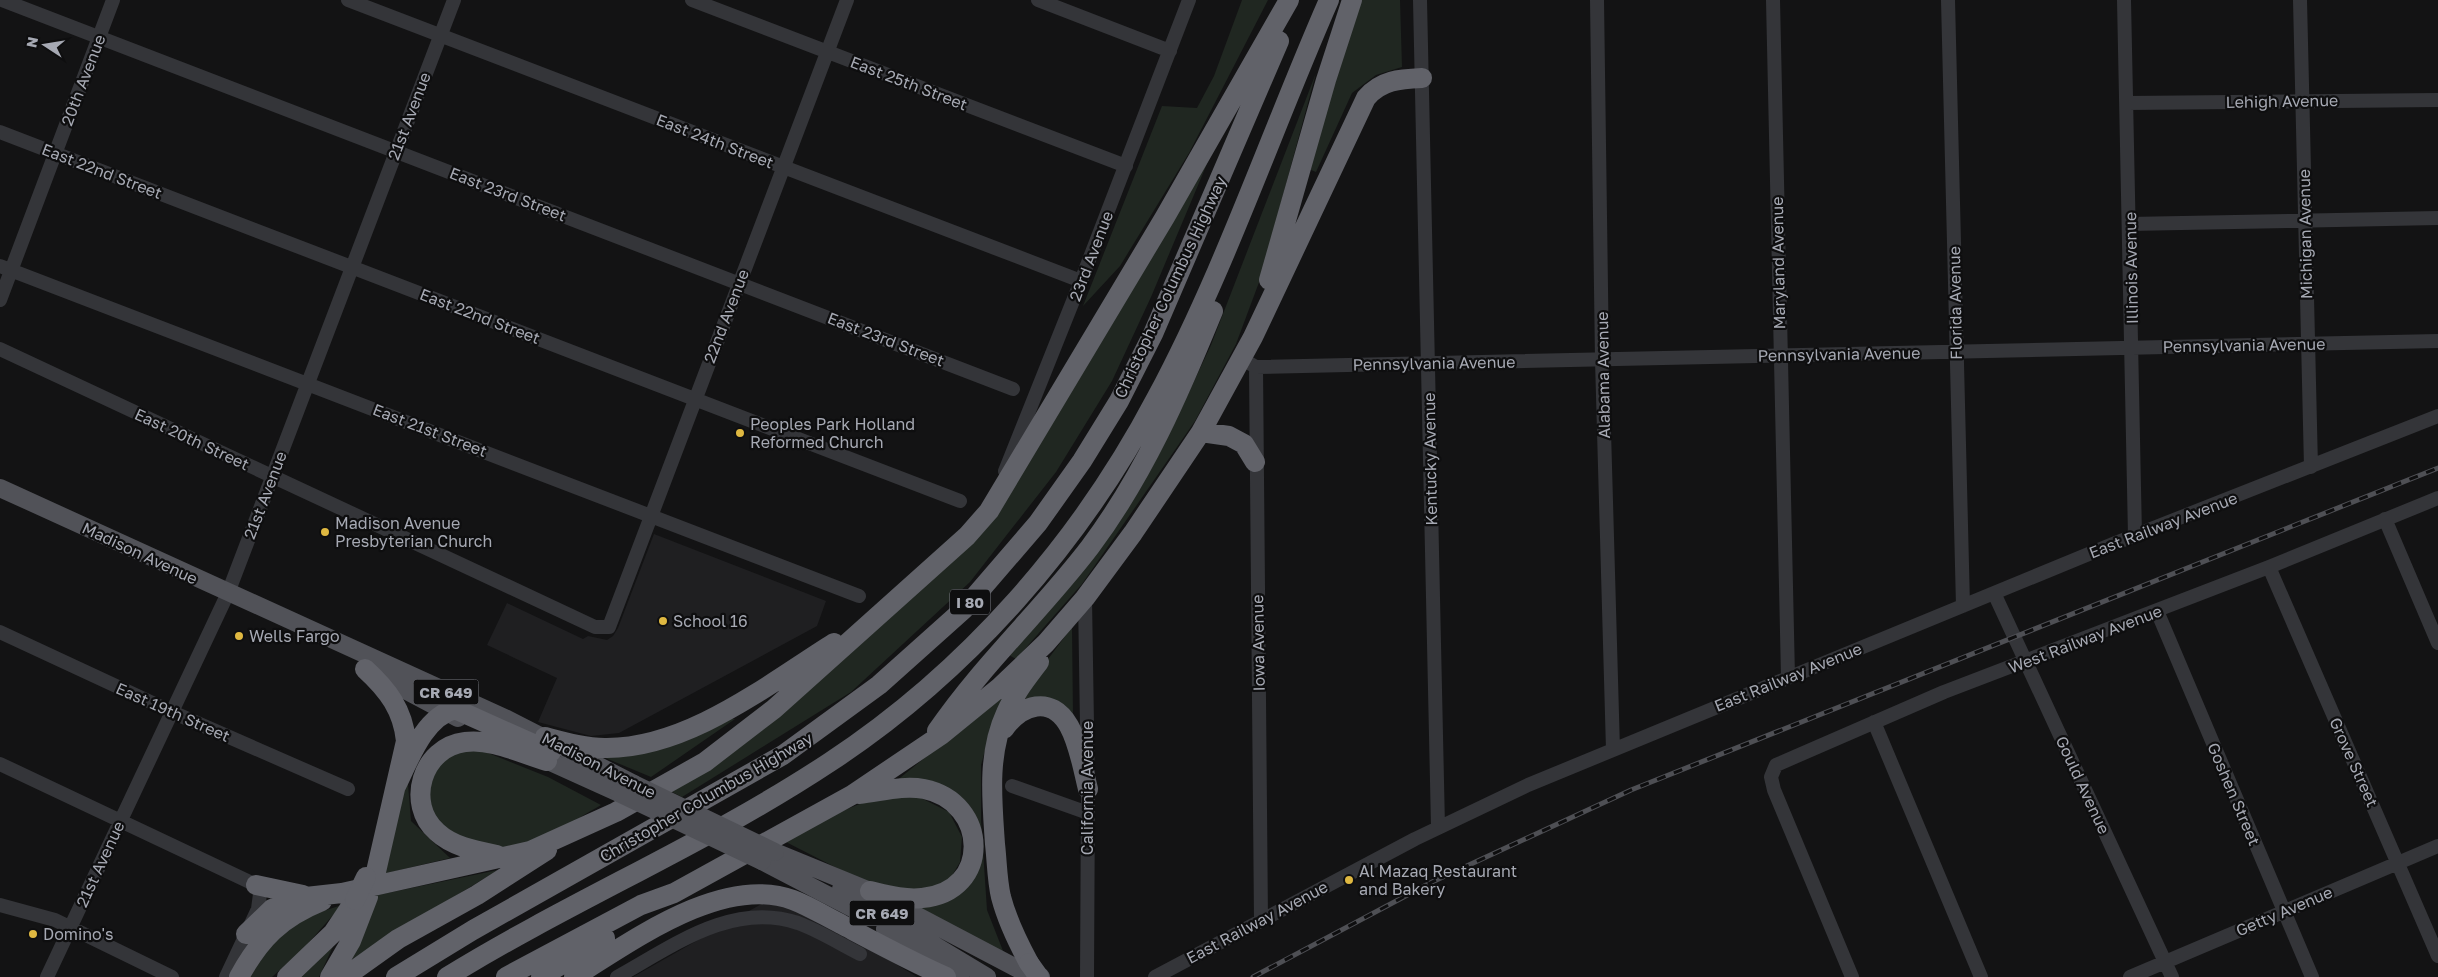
<svg xmlns="http://www.w3.org/2000/svg" width="2438" height="977" font-family="'Golos Text',sans-serif">
	<style>
		.built { fill: #1f1f21 }
		.green { fill: #202721 }
		.lines { fill: none; stroke-linecap: round; stroke-linejoin: round }
		.minor { stroke: #343539; stroke-width: 14 }
		.major { stroke: #515258; stroke-width: 18 }
		.highway { stroke: #616269; stroke-width: 20 }
		.rail-casing { stroke: #4e4f54; stroke-width: 5 }
		.rail { stroke: #0e0e0f; stroke-width: 3; stroke-dasharray: 9; stroke-linecap: butt }
		.major-bridge { stroke: #515258; stroke-width: 18 }
		.highway-bridge { stroke: #616269; stroke-width: 20 }
		.poi-dot { fill: #dfb841; stroke: #0e0e0f; stroke-width: 2 }
		.labels { text-anchor: middle; dominant-baseline: central; stroke-width: 4.5; stroke-linejoin: round; paint-order: stroke }
		.shield { fill: #0e0e0f; stroke: #787a82; stroke-width: 1 }
		.shield-label { font-size: 15px; font-weight: bold; fill: #a6a9b3 }
		.street-label { font-size: 16px; fill: #a6a9b3; stroke: #0e0e0f }
		.poi-label { font-size: 16px; fill: #a6a9b3; stroke: #0e0e0f; text-anchor: start }
	</style>
	<rect width="100%" height="100%" fill="#131314"/>
	<path class="built" d="M654,534L826,601L817,626L619,733L591,736L538,722L557,678L487,645L507,603L583,639L588,636L607,640L613,636L618,628Z
		M777,895L810,911L917,977H633Z"/>
	<path class="green" d="M1242,0H1268L1189,153L1120,266L1083,306L1162,106L1197,108L1214,76Z
		M1359,0H1400L1402,67L1376,75L1352,93L1316,172L1306,168Z
		M1316,73L1261,277L1236,344L1195,421L1082,584L1016,659L1007,654L1145,468L1189,392L1211,345Z
		M1217,140L1151,297L1112,381L1056,472L970,582L851,692L682,797L668,790L964,549Z
		M1072,627L1073,717L1048,701L1019,698Z
		M1014,685L993,722L981,765V820L987,910L1005,956L908,905L959,890L975,822L895,782Z
		M727,719H735L651,777L603,757Z
		M478,749L548,777L601,805C563,827 520,857 474,845C460,841 446,830 433,823L424,786L439,756Z
		M408,784L411,821L450,858L383,874L401,785Z
		M919,797L949,812L962,837L960,862L947,884L924,894L872,886L784,841L815,822L872,799Z
		M498,870L341,966L373,896Z
		M342,905L303,949L272,977H243L292,921Z
		M340,931L319,977H295Z"/>
	<g class="lines">
		<path class="minor" d="M2,0L1013,389
			M348,0L1081,281
			M692,0L1126,166
			M1038,0L1170,51
			M1420,0L1438,827
			M1597,0L1602,360L1613,750
			M1773,0L1788,677
			M1948,0L1963,606
			M2124,0L2135,536
			M2300,0L2311,467
			M2127,103L2438,100
			M0,132L960,501
			M2129,224L2438,218
			M0,266L859,596
			M0,300L113,0
			M0,349L595,627H609L847,0
			M1242,359L1256,367L2438,341
			M1256,367L1261,920
			M1005,471L1081,281L1189,0
			M2385,519L2438,643
			M2269,567L2438,956
			M1994,593L2172,977
			M1085,598L1088,789L1087,977
			M2157,611L2312,977
			M0,632L172,712L348,789
			M1874,722L1981,977
			M0,764L256,885L260,894L258,909L226,977
			M1012,786L1088,813
			M0,905L55,920L172,977
			M47,977L228,593L454,0
			M617,977C673,946 732,901 798,923C820,931 840,944 860,954
			M1155,977L1415,839L1528,785L2113,544L2438,416
			M1852,977L1774,790L1771,777L1776,765L1944,692L2269,567L2438,498
			M2130,977L2438,846"/>
		<path class="major" d="M0,488L507,719L634,784
			M373,673L458,718
			M535,755L619,793
			M775,852L870,891L1024,972L1041,977
			M762,861L854,909
			M841,889L987,977
			M885,929L960,977"/>
		<path class="highway" d="M1269,280L1326,80L1352,0
			M1201,432L1229,436L1244,444L1255,462
			M365,669C388,690 403,710 406,741L375,876
			M1004,729C1021,705 1051,694 1069,726C1079,744 1083,769 1088,789
			M937,731C982,665 1042,610 1090,547C1144,475 1179,394 1213,311
			M545,737C564,742 585,748 605,748C687,749 767,685 834,643
			M396,786C409,760 424,717 455,709L551,752
			M859,794C880,792 902,785 924,789C989,802 992,892 922,898C905,900 887,895 870,891
			M497,855C477,851 453,847 437,832C405,804 422,747 465,742C491,738 522,754 547,761
			M256,885L303,895
			M246,934L272,909L297,898L342,893L530,851L616,812L705,762L774,709L967,536L989,511L1165,217L1289,0
			M1029,963C1017,941 1007,920 1001,897C997,880 997,861 995,844C992,800 987,754 1006,713C1014,694 1027,678 1039,662
			M239,977C260,939 280,918 322,901
			M287,977L333,933L355,900
			M330,977L351,941L368,897
			M345,977L398,939L477,895L547,850
			M396,977L473,930L783,755L879,685L964,609L1038,523L1082,461L1119,401L1153,334L1279,41
			M447,977C572,900 708,843 830,762C967,672 1081,542 1157,397C1225,270 1271,132 1329,0
			M506,977L641,905L674,893L852,795L941,735L1000,687L1046,643L1085,598L1133,533L1201,432L1253,337L1366,98C1381,80 1400,79 1422,78
			M541,977L605,938
			M574,977C631,942 722,874 793,900C809,906 825,916 841,924C875,942 910,961 946,977"/>
		<g class="rail-casing">
			<path id="rail" d="M1253,977L1430,883L1631,790L2438,468"/>
		</g>
		<use href="#rail" class="rail"/>
		<path class="major-bridge" d="M634,784L775,852
			M619,793L762,861"/>
		<path class="highway-bridge" d="M355,900L366,877
			M1029,963L1039,977"/>
	</g>
	<g class="poi-dot">
		<circle cx="740" cy="433" r="5"/>
		<circle cx="325" cy="532" r="5"/>
		<circle cx="663" cy="621" r="5"/>
		<circle cx="239" cy="636" r="5"/>
		<circle cx="1349" cy="880" r="5"/>
		<circle cx="33" cy="934" r="5"/>
	</g>
	<g class="labels">
		<g class="shield">
			<rect x="950" y="589.5" width="40" height="25" rx="4"/>
			<rect x="413.5" y="679.5" width="65" height="25" rx="4"/>
			<rect x="849.5" y="900.5" width="65" height="25" rx="4"/>
		</g>
		<g class="shield-label">
			<text x="970" y="602">I 80</text>
			<text x="446" y="692">CR 649</text>
			<text x="882" y="913">CR 649</text>
		</g>
		<g class="street-label">
			<text transform="translate(83 80) rotate(-69)">20th Avenue</text>
			<text transform="translate(909 83) rotate(21)">East 25th Street</text>
			<text transform="translate(2282 101) rotate(-1)">Lehigh Avenue</text>
			<text transform="translate(409 116) rotate(-69)">21st Avenue</text>
			<text transform="translate(715 141) rotate(21)">East 24th Street</text>
			<text transform="translate(102 171) rotate(21)">East 22nd Street</text>
			<text transform="translate(508 194) rotate(21)">East 23rd Street</text>
			<text transform="translate(2305 234) rotate(-91)">Michigan Avenue</text>
			<text transform="translate(1091 256) rotate(-69)">23rd Avenue</text>
			<text transform="translate(1778 263) rotate(-91)">Maryland Avenue</text>
			<text transform="translate(2131 268) rotate(-91)">Illinois Avenue</text>
			<text transform="translate(1170 287) rotate(-65)">Christopher Columbus Highway</text>
			<text transform="translate(1955 303) rotate(-91)">Florida Avenue</text>
			<text transform="translate(480 316) rotate(21)">East 22nd Street</text>
			<text transform="translate(726 316) rotate(-69)">22nd Avenue</text>
			<text transform="translate(886 339) rotate(21)">East 23rd Street</text>
			<text transform="translate(2244 345) rotate(-1)">Pennsylvania Avenue</text>
			<text transform="translate(1839 354) rotate(-1)">Pennsylvania Avenue</text>
			<text transform="translate(1434 363) rotate(-1)">Pennsylvania Avenue</text>
			<text transform="translate(1603 375) rotate(-91)">Alabama Avenue</text>
			<text transform="translate(430 430) rotate(21)">East 21st Street</text>
			<text transform="translate(192 439) rotate(25)">East 20th Street</text>
			<text transform="translate(1430 459) rotate(-91)">Kentucky Avenue</text>
			<text transform="translate(265 495) rotate(-69)">21st Avenue</text>
			<text transform="translate(2163 525) rotate(-21)">East Railway Avenue</text>
			<text transform="translate(140 553) rotate(25)">Madison Avenue</text>
			<text transform="translate(2085 639) rotate(-21)">West Railway Avenue</text>
			<text transform="translate(1258 643) rotate(-91)">Iowa Avenue</text>
			<text transform="translate(1788 677) rotate(-22)">East Railway Avenue</text>
			<text transform="translate(173 712) rotate(24)">East 19th Street</text>
			<text transform="translate(2354 762) rotate(66)">Grove Street</text>
			<text transform="translate(599 765) rotate(27)">Madison Avenue</text>
			<text transform="translate(2083 785) rotate(65)">Gould Avenue</text>
			<text transform="translate(1087 788) rotate(-90)">California Avenue</text>
			<text transform="translate(2234 794) rotate(67)">Goshen Street</text>
			<text transform="translate(706 797) rotate(-30)">Christopher Columbus Highway</text>
			<text transform="translate(100 864) rotate(-65)">21st Avenue</text>
			<text transform="translate(2284 911) rotate(-23)">Getty Avenue</text>
			<text transform="translate(1257 922) rotate(-28)">East Railway Avenue</text>
		</g>
		<g class="poi-label">
			<text x="750" y="424">Peoples Park Holland<tspan x="750" dy="18">Reformed Church</tspan></text>
			<text x="335" y="523">Madison Avenue<tspan x="335" dy="18">Presbyterian Church</tspan></text>
			<text x="673" y="621">School 16</text>
			<text x="249" y="636">Wells Fargo</text>
			<text x="1359" y="871">Al Mazaq Restaurant<tspan x="1359" dy="18">and Bakery</tspan></text>
			<text x="43" y="934">Domino's</text>
		</g>
	</g>
	<g transform="translate(45 45) rotate(282)" stroke="#0e0e0f" stroke-width="4" paint-order="stroke">
	<path d="M0-4L9 19L0 12L-9 19Z" fill="#a6a9b3"/>
	<text y="-8" font-size="14" font-weight="bold" text-anchor="middle" fill="#a6a9b3">N</text>
	</g>
</svg>
